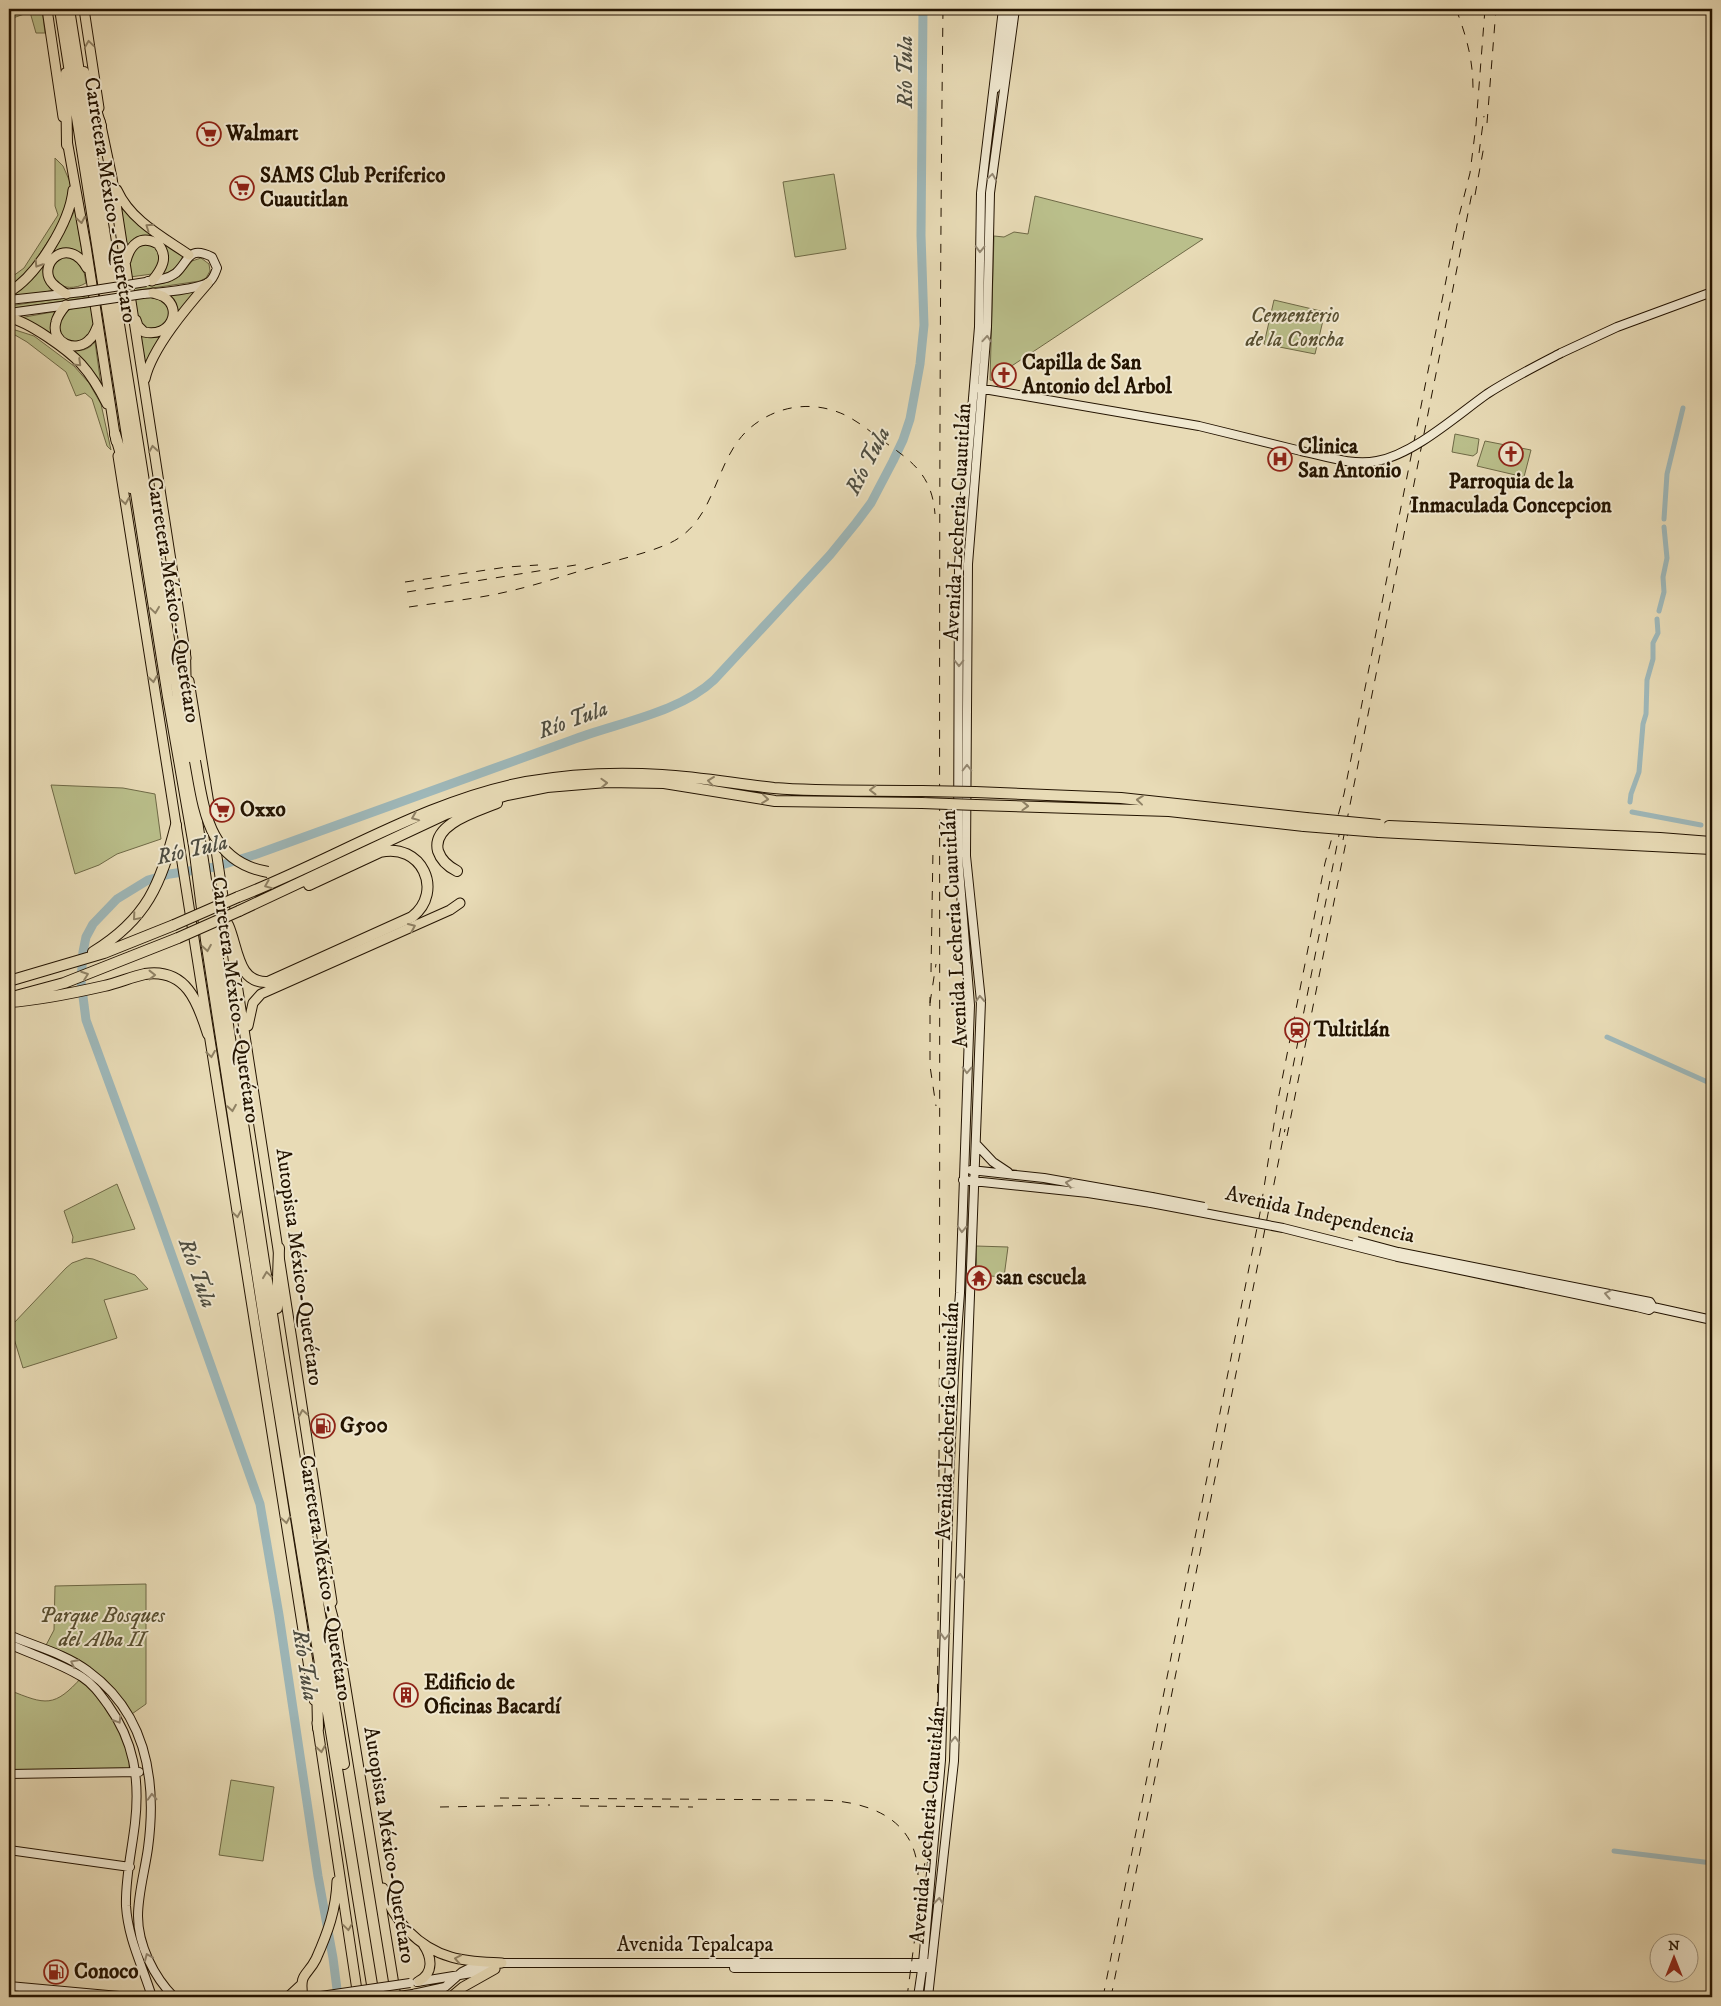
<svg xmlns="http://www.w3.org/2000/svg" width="1721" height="2006" font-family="'IM FELL DW Pica',serif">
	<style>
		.green { fill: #babf8b; stroke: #6e6946 }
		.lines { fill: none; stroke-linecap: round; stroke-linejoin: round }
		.canal { stroke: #9eb8ba; stroke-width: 5 }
		.river { stroke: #9eb8ba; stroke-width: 9 }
		.secondary-casing { stroke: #231300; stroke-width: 10 }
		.primary-casing { stroke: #231300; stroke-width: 11 }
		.highway-casing { stroke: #231300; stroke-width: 12 }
		.secondary { stroke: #f0e8d0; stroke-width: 8 }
		.primary { stroke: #e8dbb6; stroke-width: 9 }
		.highway { stroke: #e8dbb6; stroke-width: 10 }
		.rail { stroke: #231300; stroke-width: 1; stroke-dasharray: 9 9; stroke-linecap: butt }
		.secondary-bridge-casing { stroke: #231300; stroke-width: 10; stroke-linecap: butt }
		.highway-bridge-casing { stroke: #231300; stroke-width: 12; stroke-linecap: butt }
		.secondary-bridge { stroke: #f0e8d0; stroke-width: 8 }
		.highway-bridge { stroke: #e8dbb6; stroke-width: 10 }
		.oneway { stroke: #8f8164 }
		.oneway2 { stroke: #948872 }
		.labels { text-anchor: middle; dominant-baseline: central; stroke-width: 4; stroke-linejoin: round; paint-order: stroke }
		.poi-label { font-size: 21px; font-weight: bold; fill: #231300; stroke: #f0e8d0; text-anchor: start }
		.street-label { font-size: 21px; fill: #231300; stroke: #f0e8d0 }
		.park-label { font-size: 21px; font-style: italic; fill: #584f31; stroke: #f0e8d0 }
		.water-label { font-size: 22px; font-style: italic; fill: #4e4d41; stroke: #f0e8d0 }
	</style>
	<rect width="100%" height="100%" fill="#e8dbb6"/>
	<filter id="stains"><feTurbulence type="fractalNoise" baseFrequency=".004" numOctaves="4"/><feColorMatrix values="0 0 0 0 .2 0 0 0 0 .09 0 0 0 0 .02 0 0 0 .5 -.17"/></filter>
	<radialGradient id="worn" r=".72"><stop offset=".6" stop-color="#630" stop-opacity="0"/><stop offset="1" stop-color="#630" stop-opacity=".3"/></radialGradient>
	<path class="green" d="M9,9H42L45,33H36L30,12L10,19Z
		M55,158L63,166L70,182L71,190L64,217L23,279L9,288V279L24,268L58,215L55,206Z
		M834,174L846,249L795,257L783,182Z
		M1035,196L1203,239L998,375V381L990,380L994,236L1004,237L1014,232L1028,234Z
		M118,199C130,224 161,240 183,255C180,266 171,272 161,275L162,245L133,241L129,244L126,251Z
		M75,210L83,257L74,251L47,261L56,290L9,298V296C40,278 59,242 75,210Z
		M143,243C159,247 159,250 160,266L152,274L130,277C127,259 127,254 143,243Z
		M73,256L83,266L86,283C64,296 39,278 60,257Z
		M201,258L209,264L210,271L206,278L200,281L9,309V306L169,282L181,275L192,261Z
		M198,289L145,370L140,333C157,340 162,336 173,322L166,294Z
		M153,296L159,297L170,308L168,324L150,331L138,323L133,299Z
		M1274,300L1325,312L1315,354L1264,344Z
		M91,306L94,326L93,335L75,344L60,336C56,310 68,308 91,306Z
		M58,311L52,320L70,350C79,352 89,350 95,342L101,385L82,361L14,319Z
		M9,328L34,336L74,366L89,383L101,404L111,450L107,446L92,399L85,393L76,396L66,372L27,342L15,335L9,336Z
		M1455,434L1479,439L1477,453L1473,456L1452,452Z
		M1485,441L1531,450L1524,477L1477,466Z
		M51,785L123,788L155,794L161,839L117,854L99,865L75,874Z
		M117,1184L135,1229L72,1243L73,1237L64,1211Z
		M976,1246L1008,1247L1004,1277L977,1275Z
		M86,1258L93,1259L135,1275L148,1289L104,1300L117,1338L23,1368L12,1332L13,1324L66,1268L72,1263Z
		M146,1584V1704L129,1716L87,1670L44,1649L54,1630L55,1586Z
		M82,1677L96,1689L130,1745L129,1771L9,1774V1690C46,1705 54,1708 82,1677Z
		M231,1780L274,1787L263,1861L219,1855Z"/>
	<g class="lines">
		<path class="canal" d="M1664,519L1667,474L1683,408
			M1659,611L1664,592L1663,577L1667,558L1664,527
			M1630,802L1631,794L1639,772L1643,724L1646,714L1647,680L1653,659V643L1658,633L1657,619
			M1632,812L1701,825
			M1607,1037L1712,1084
			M1614,1851L1712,1863"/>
		<path class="river" d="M338,1997L333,1958L318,1876L279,1615L260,1504L155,1208L86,1020L81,981L83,952L86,937L93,924L117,899L148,880L170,874L215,867L257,854C362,816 467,778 572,740C616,723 679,713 714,680L830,555L856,523L871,503L893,461L903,440L910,419L920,364L924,325L921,235L923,9"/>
		<g class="secondary-casing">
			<path id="secondary" d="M996,88L1000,79L1009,9
				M143,294C156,293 200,289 209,282C214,278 215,273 217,268L212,257C188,245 189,261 176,273C168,279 158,280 148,281
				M9,300L82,292
				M9,313L83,303
				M1561,353L1617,327L1712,292
				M978,388L1199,426L1301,451
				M977,1145L993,1162L1008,1172
				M971,1170L1044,1178L1152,1197
				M963,1180L1088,1193L1151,1203
				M1398,1252L1650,1302L1653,1307
				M1398,1257L1637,1307L1649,1310L1653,1307L1712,1320
				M9,1635C34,1646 66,1654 88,1671C147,1714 157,1781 148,1848C145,1870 138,1894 138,1916C138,1945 154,1977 174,1997
				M9,1644C33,1655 60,1663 82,1677C93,1684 100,1694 108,1705C134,1741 140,1779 135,1823C132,1850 125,1879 126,1906C128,1939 143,1967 152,1997
				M9,1774L139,1772
				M9,1850L130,1867
				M734,1968H927
				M417,1982L490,1970
				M9,1986L130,1997
				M413,1994L445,1987L462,1972L470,1968L502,1963H928
				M310,1997L321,1996
				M918,1997L923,1963L941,1760L949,1482L954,1373L960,1293L970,1005L958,857L959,564L979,327L981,193L1003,9
				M928,1997L954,1761L963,1482L981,1001L966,856L968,564L987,327L990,193L1015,9"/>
		</g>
		<g class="primary-casing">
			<path id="primary" d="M47,9L63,117
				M84,9L99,108
				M100,121L112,178L186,658
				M67,140L86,246L116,441
				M117,190C131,221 163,237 189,255
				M126,261C130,245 140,234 158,244C169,257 162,269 152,281
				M9,292C37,276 70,222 73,190
				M66,294C62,291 57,288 53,284C35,265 68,234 87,268
				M66,305C62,310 57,316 56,322C50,343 77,354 90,339C94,336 96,329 98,325
				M9,318C28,321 68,350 81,364C92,376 100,390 107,404
				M136,320L138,326L144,332C171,338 183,309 164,297C161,295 156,294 153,293
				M145,379C152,348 187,307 208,283
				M118,456L314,1700
				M189,681L211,816
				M214,837L227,923
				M231,945C266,1164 298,1383 332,1602
				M248,1026L253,1003L261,994L450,910L460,903
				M336,1627L396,1997
				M317,1723L358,1997
				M383,1888C392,1920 419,1948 451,1957C467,1962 485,1962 502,1963
				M419,1981C434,1973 432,1957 423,1944
				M415,1994L422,1997
				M288,1997L302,1984
				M303,1997C299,1972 307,1977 316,1959C328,1932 336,1910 337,1881
				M451,1997L463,1987L495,1969"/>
		</g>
		<g class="highway-casing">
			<path id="highway" d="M60,9L168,697L194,846L206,940L263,1312L374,1997
				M69,9L178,696L277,1347L344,1764
				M84,72L101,126
				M66,73L67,145
				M115,434L131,488
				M185,652L186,701L195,761
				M975,792L1121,798L1306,818
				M976,805L1169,811L1304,826
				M1389,826L1660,838L1711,842
				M1379,832L1712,849
				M457,871C449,867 441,860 438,851C431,824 478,811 497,803
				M238,897C332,861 427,800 526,782C571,774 616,772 662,775C699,777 737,784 774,788C823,792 873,790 922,791
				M239,911L446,814L507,795L547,787L607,782L664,783L775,801L922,803
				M228,925C238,947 237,984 268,982L412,917C445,891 421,842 380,852L309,885
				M93,952C147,919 161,884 176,825
				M9,981L104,953L174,925
				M12,997L64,983L178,938
				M9,1002C40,1000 73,993 104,986C118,983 131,977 145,974C186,968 198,1002 208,1034
				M277,1308L279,1248
				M313,1545L337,1634
				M317,1680L318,1728"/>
		</g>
		<use href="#secondary" class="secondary"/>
		<use href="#primary" class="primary"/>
		<use href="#highway" class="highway"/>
		<path class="rail" d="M1456,9C1466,35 1473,59 1473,88
			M1487,123L1496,9
			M1479,153L1484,116
			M1475,195L1484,146
			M405,582L507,567L538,565
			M407,592L582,564
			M409,607C442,602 478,599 510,591C541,584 571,573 601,565C624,558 648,553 670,543C718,520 713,460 750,428C777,405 813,400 845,415C859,422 871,432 883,441C912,461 932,475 935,514
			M1343,840L1473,188
			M931,972L933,849
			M930,997V1066L936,1106
			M930,1003L936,964
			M1287,1136L1348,832
			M1279,1137L1340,830
			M500,1798L820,1800C868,1801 917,1818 918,1875
			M580,1806L693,1807
			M440,1807L550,1805
			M907,1997L933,1801L937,1744C943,1165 936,587 943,9
			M1103,1997L1260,1213L1277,1105L1325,863L1344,794L1458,220L1470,173L1476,125L1485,9
			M1111,1997L1285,1129"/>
		<g class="secondary-bridge-casing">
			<path id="secondary-bridge" d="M82,292L146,282
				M83,303L143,294
				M1301,451C1325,456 1352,466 1377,461C1414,454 1456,416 1487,394C1510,379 1536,366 1561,353
				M1152,1197L1204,1207
				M1151,1203L1283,1228L1398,1257
				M1357,1241L1398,1252
				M321,1996L410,1983
				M391,1997L413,1994"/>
		</g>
		<g class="highway-bridge-casing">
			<path id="highway-bridge" d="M195,761C204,810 208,862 268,872
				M922,791L975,792
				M922,803L976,805
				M1306,818L1380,825
				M1304,826L1379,832
				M174,925L238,897
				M178,938L239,911"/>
		</g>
		<use href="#secondary-bridge" class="secondary-bridge"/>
		<use href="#highway-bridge" class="highway-bridge"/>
	</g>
	<defs><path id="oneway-chevron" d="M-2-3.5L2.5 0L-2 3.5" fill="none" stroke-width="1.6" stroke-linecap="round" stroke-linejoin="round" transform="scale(1.25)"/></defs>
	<g class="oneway">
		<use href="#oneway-chevron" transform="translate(89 44) rotate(-98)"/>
		<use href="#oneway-chevron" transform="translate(81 220) rotate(80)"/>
		<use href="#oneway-chevron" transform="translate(149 227) rotate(-145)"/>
		<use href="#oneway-chevron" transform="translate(38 264) rotate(122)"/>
		<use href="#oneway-chevron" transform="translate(78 363) rotate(44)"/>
		<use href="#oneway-chevron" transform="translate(153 449) rotate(-99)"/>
		<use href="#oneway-chevron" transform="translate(125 501) rotate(81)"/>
		<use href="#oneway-chevron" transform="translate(155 610) rotate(82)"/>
		<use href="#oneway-chevron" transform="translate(153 679) rotate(81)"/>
		<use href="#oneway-chevron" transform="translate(711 781) rotate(-173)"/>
		<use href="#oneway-chevron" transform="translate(604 783) rotate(-2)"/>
		<use href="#oneway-chevron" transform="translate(873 790) rotate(-180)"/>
		<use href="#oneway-chevron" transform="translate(765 799) rotate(6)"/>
		<use href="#oneway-chevron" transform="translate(1140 800) rotate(-174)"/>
		<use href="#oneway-chevron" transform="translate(1025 806) rotate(2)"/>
		<use href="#oneway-chevron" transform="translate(415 817) rotate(158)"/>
		<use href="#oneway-chevron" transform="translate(268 885) rotate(158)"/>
		<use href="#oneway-chevron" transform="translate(136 917) rotate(131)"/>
		<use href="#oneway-chevron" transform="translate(412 927) rotate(-24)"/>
		<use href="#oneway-chevron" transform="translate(207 948) rotate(81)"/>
		<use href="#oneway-chevron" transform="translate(85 975) rotate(-20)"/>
		<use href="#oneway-chevron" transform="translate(152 975)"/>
		<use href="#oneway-chevron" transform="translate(211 1054) rotate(81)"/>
		<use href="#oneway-chevron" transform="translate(232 1108) rotate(81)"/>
		<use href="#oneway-chevron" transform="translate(237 1214) rotate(81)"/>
		<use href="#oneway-chevron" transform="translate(267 1275) rotate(-98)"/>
		<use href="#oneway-chevron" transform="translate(303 1413) rotate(-100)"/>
		<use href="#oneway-chevron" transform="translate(286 1520) rotate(81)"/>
		<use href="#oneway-chevron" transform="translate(321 1749) rotate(81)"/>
		<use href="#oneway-chevron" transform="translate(348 1927) rotate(82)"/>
		<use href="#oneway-chevron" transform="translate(458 1959) rotate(-169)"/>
	</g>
	<g class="oneway2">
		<use href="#oneway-chevron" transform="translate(992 177) rotate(-82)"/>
		<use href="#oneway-chevron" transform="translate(980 249) rotate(91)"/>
		<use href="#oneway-chevron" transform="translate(987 339) rotate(-86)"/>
		<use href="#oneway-chevron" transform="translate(959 663) rotate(90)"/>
		<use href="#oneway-chevron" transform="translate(967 768) rotate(-90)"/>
		<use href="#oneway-chevron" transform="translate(980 999) rotate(-93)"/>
		<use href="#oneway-chevron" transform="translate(967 1070) rotate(92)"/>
		<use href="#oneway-chevron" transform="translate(1069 1183) rotate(-170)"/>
		<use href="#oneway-chevron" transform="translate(962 1229) rotate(92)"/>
		<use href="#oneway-chevron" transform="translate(1608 1294) rotate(-169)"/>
		<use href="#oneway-chevron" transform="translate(960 1577) rotate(-88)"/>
		<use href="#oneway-chevron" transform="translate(945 1636) rotate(92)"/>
		<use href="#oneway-chevron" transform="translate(74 1663) rotate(-153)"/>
		<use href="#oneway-chevron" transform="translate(118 1720) rotate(58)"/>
		<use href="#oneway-chevron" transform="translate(955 1740) rotate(-88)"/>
		<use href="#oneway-chevron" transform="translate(152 1797) rotate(-93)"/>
		<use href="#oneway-chevron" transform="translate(939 1901) rotate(-84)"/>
		<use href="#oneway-chevron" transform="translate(148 1957) rotate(-113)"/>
	</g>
	<defs>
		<g id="supermarket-ring" transform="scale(1.25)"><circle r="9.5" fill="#f0e8d0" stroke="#8f2418" stroke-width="1.5"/><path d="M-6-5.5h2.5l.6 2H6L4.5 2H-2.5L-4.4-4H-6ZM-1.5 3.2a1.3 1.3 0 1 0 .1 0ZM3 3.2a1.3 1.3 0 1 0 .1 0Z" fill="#8f2418"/></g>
		<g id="church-ring" transform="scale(1.25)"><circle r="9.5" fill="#f0e8d0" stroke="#8f2418" stroke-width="1.5"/><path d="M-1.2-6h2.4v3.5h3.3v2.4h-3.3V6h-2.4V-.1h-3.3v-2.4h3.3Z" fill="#8f2418"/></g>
		<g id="hospital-ring" transform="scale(1.25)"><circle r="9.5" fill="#f0e8d0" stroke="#8f2418" stroke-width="1.5"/><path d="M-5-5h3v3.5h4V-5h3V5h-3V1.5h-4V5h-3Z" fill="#8f2418"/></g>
		<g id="station-ring" transform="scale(1.25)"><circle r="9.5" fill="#f0e8d0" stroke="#8f2418" stroke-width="1.5"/><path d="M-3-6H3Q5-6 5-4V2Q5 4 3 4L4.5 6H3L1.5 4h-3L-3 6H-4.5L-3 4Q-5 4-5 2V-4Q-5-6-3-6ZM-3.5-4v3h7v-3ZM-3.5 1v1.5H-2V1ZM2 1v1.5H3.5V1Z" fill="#8f2418"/></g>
		<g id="temple-ring" transform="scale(1.25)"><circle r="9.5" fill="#f0e8d0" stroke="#8f2418" stroke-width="1.5"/><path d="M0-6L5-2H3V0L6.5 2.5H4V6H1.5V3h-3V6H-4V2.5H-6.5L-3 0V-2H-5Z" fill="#8f2418"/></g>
		<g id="fuel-ring" transform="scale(1.25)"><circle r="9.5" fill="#f0e8d0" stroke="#8f2418" stroke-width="1.5"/><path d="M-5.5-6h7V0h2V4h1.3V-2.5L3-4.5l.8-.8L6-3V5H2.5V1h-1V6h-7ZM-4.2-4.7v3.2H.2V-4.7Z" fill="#8f2418"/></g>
		<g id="building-ring" transform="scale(1.25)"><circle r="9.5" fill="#f0e8d0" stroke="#8f2418" stroke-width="1.5"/><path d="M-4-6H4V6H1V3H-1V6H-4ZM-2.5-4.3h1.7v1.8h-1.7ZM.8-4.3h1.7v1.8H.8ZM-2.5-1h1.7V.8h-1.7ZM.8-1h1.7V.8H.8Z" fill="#8f2418"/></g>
	</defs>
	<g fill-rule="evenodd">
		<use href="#supermarket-ring" x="209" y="134"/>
		<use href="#supermarket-ring" x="242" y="188"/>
		<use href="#church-ring" x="1004" y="375"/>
		<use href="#church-ring" x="1511" y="454"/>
		<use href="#hospital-ring" x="1280" y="459"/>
		<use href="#supermarket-ring" x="222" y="810"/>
		<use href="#station-ring" x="1297" y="1030"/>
		<use href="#temple-ring" x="979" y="1278"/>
		<use href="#fuel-ring" x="323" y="1426"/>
		<use href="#building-ring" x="406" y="1695"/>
		<use href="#fuel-ring" x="56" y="1972"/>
	</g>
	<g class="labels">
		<g class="poi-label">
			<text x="226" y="134">Walmart</text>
			<text x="260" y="176">SAMS Club Periferico<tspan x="260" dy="24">Cuautitlan</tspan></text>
			<text x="1022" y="363">Capilla de San<tspan x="1022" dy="24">Antonio del Arbol</tspan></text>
			<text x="1298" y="447">Clinica<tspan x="1298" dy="24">San Antonio</tspan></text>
			<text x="1511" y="482" text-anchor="middle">Parroquia de la<tspan x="1511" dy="24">Inmaculada Concepcion</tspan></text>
			<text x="240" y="810">Oxxo</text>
			<text x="1314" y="1030">Tultitlán</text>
			<text x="996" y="1278">san escuela</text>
			<text x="340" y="1426">G500</text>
			<text x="424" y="1683">Edificio de<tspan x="424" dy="24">Oficinas Bacardí</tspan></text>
			<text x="74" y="1972">Conoco</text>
		</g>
		<g class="street-label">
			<text transform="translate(110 200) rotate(81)">Carretera México - Querétaro</text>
			<text transform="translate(958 522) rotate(-87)">Avenida Lecheria Cuautitlán</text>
			<text transform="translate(173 600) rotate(81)">Carretera México - Querétaro</text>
			<text transform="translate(955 929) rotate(-93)">Avenida Lecheria Cuautitlán</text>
			<text transform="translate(235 1000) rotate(82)">Carretera México - Querétaro</text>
			<text transform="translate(1320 1215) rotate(13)">Avenida Independencia</text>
			<text transform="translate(299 1267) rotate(82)">Autopista México-Querétaro</text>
			<text transform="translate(948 1421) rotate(-88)">Avenida Lecheria Cuautitlán</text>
			<text transform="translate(325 1578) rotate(81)">Carretera México - Querétaro</text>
			<text transform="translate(928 1825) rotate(-85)">Avenida Lecheria Cuautitlán</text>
			<text transform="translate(389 1845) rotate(81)">Autopista México-Querétaro</text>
			<text x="695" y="1945">Avenida Tepalcapa</text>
		</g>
		<g class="park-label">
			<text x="1295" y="316">Cementerio<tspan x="1295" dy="24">de la Concha</tspan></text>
			<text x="102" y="1616">Parque Bosques<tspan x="102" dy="24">del Alba II</tspan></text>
		</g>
		<g class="water-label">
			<text transform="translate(905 72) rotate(-90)">Río Tula</text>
			<text transform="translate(868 461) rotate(-63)">Río Tula</text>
			<text transform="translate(573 720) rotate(-20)">Río Tula</text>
			<text transform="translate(192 850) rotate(-13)">Río Tula</text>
			<text transform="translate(197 1273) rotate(70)">Río Tula</text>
			<text transform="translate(305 1665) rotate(81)">Río Tula</text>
		</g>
	</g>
	<rect width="1721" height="2006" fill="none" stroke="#e8dbb6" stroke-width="30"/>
	<rect x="10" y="10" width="1701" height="1986" fill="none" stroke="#231300" stroke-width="2.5"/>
	<rect x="15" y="15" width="1691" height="1976" fill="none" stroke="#231300"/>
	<g transform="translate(1674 1958)"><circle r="24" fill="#f0e8d0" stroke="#9e937d"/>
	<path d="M0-4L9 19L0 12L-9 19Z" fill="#8f2418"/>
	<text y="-8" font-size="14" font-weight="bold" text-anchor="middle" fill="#231300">N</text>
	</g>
	<rect width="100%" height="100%" filter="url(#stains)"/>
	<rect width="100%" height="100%" fill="url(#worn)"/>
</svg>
